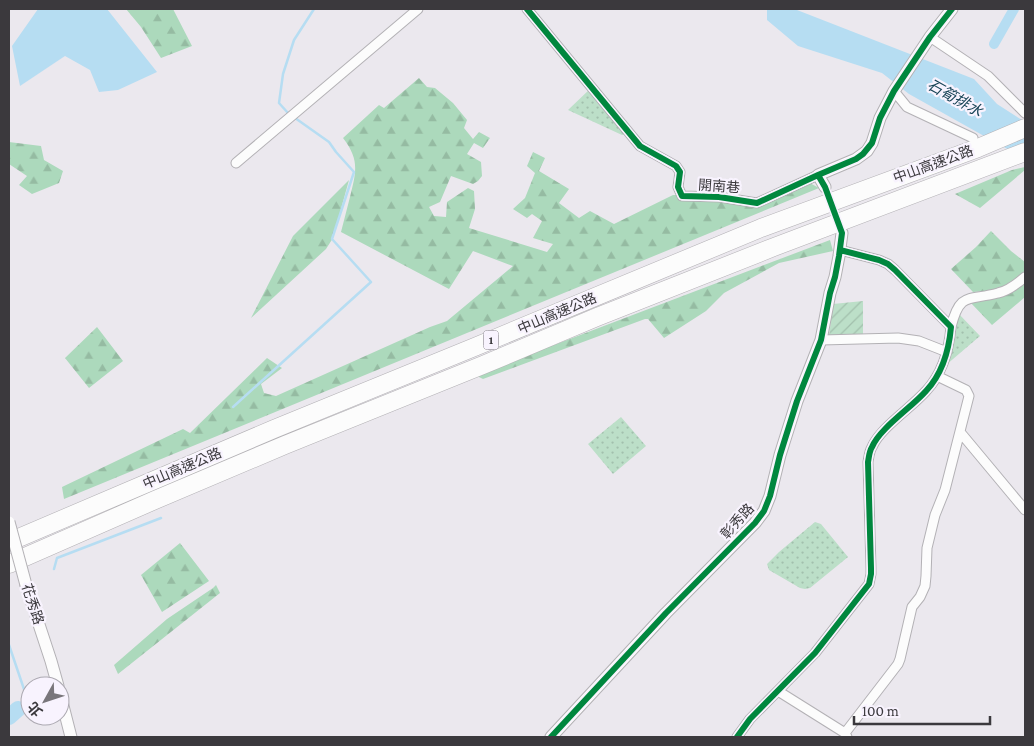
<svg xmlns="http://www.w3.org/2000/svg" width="1034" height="746" font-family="'Crimson Pro','Noto Sans TC',serif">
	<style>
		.grass { fill: url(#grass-dots) }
		.forest { fill: url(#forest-firs) }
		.garden { fill: url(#garden-furrows) }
		.water { fill: #b6ddf2 }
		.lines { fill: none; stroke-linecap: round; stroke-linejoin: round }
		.stream { stroke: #b6ddf2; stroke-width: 2.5 }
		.canal { stroke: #b6ddf2; stroke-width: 10 }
		.river { stroke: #b6ddf2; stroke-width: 16 }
		.minor-casing { stroke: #b3b1b5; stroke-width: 11 }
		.tertiary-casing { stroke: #b3b1b5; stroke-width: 13 }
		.motorway-casing { stroke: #b3b1b5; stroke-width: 19 }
		.minor { stroke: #fcfcfc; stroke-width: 9 }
		.tertiary { stroke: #fcfcfc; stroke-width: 11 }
		.motorway { stroke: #fcfcfc; stroke-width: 18 }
		.tertiary-bridge-casing { stroke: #b3b1b5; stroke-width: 13; stroke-linecap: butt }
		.tertiary-bridge { stroke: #fcfcfc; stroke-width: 11 }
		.cycleway-casing { stroke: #f8f3fe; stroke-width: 9 }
		.cycleway { stroke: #00873e; stroke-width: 6 }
		.labels { text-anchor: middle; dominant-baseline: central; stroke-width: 4.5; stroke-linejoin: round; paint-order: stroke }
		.shield { fill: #f8f3fe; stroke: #747177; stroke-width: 1 }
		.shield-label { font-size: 12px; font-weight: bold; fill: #3b393d }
		.street-label { font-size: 14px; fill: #3b393d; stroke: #f8f3fe }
		.water-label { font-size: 15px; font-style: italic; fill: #164356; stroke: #f8f3fe }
	</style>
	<defs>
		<pattern id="grass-dots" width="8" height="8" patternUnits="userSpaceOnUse" patternTransform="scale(1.25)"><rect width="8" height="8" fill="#bcdfc8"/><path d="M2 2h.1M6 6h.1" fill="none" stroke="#a2c0ad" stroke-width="1.8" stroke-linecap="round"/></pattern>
		<pattern id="forest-firs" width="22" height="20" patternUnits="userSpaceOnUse" patternTransform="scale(1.25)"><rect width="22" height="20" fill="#acd9bc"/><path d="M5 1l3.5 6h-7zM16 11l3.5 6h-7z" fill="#95bba2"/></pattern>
		<pattern id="garden-furrows" width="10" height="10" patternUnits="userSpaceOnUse" patternTransform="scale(1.25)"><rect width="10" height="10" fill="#bcdfc8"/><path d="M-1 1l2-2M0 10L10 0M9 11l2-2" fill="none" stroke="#a2c0ad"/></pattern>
	</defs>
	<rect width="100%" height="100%" fill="#ebe8ee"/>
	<path class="grass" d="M591,88L626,134L622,135L568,110Z
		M958,313L980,336L946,365Z
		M621,417L646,446L613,474L588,444Z
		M815,522L821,524L848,557L810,588L805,589L800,588L769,570L767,564L779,552Z"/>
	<path class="forest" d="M126,9H173L192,46L161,58L141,27Z
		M419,78L427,87L435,88L453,103L467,120L464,128L473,139L479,132L490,138L483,148L474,143L467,154L481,162L482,176L478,181L473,184L451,176L440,202L429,207L434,216L446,217L447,202L468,188L474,191L475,209L469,228L547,252L553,244L533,238L542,221L532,214L527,218L513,209L525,198L535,173L527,166L533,152L545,158L539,171L569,189L559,203L579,218L590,211L614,224L673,195H704L759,202L808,182L819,188L64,499L62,487L183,429L190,433L267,358L282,368L261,384L264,393L276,396L430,327L447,321L513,266L473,251L449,289L341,232C344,220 347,209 350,197C356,172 360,160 343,138L379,105L384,108Z
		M9,142L41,146L44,160L63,171L59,183L32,194L19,185L27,176L9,164Z
		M1025,167V170L980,208L955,194L1012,170Z
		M349,180L333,238L326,249L251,318L293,236Z
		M991,231L1011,251L1025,262V272L998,290L973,292L951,269L976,247Z
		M830,240L833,251L779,263L724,293L706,311L664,338L648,319H645L483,379L475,375Z
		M1025,282V297L992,325L970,302L981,299L1004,296L1016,290Z
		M97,327L123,361L89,388L65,358Z
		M180,543L209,581L162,612L141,575Z
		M216,585L220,593L118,674L114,665L167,619L213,588Z"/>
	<path class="garden" d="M863,301V336H829L833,304Z"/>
	<path class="water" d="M38,9H107L157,72L118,90L99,92L90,70L65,56L20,86L12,46Z
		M767,9H797V10L974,79L997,104L1025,122V159L909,94L882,73L798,46L767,20Z"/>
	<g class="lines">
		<path class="stream" d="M233,407L371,282L332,239L354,172L336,152L329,142L288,113L279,103L283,74L294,40L314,9
			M54,569L57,558L161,518
			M9,645L27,698L18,709"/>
		<path class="canal" d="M994,44L1014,9"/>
		<path class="river" d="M9,717L18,709"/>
		<g class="minor-casing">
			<path id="minor" d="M527,9L640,146L676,166L680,172L678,187L682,196L719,197L757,203L818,175
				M930,37L988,76L1025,113
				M894,91L907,107L973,138
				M236,163L418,9
				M951,327C960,291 969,301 998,293C1008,291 1018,283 1025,277
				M821,340L898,338L919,341L947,352
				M960,432L1025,510
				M778,691L845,733
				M737,737L750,719L815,653L869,584L871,574V568L868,462C869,457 869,452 872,447C880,428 911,408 926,391C942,374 949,350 951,327L895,270L888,264L879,260L840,250
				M847,737L845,733L898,664L900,659L912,607L920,597L925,586L926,576L927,548L935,515L945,490L969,396L966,390L937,376"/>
		</g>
		<g class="tertiary-casing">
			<path id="tertiary" d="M825,187L818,175L856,159L867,151L872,143L880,118L894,91L930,37L952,9
				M26,585L51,661L58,686
				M60,694L71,737
				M551,737L666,613L755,523L764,511L770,496L780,455L797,401L821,340L830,293L835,277L839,256L842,233"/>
		</g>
		<g class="motorway-casing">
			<path id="motorway" d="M9,542L274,429L477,346L761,228L978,148L1025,128
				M9,564L155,500L285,445L483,365L597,317L774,247L1025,152"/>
		</g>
		<use href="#minor" class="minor"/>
		<use href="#tertiary" class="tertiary"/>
		<use href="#motorway" class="motorway"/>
		<g class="tertiary-bridge-casing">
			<path id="tertiary-bridge" d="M9,522L26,585"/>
		</g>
		<use href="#tertiary-bridge" class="tertiary-bridge"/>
		<g class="cycleway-casing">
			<path id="cycleway" d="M527,9L640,146L676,166L680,172L678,187L682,196L719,197L757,203L818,175L856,159L863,154L872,143L880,118L894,91L930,37L952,9
				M551,737L666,613L755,523L764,511L770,496L780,455L797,401L821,340L830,293L835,277L839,256L842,233L825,187L818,175
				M737,737L750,719L815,653L869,584L871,574V568L868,462C869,457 869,452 872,447C880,428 911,408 926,391C942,374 949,350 951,327L895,270L888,264L879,260L840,250"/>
		</g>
		<use href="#cycleway" class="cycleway"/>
	</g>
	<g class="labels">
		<rect class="shield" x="483.5" y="330.5" width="15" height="19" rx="4"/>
		<g class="shield-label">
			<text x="491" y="340">1</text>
		</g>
		<g class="street-label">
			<text transform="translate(933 164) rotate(-20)">中山高速公路</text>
			<text transform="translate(719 186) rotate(4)">開南巷</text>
			<text transform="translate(557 313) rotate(-23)">中山高速公路</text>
			<text transform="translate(182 468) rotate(-23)">中山高速公路</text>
			<text transform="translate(737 521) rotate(-48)">彰秀路</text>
			<text transform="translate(33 604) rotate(72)">花秀路</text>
		</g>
		<g class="water-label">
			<text transform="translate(955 98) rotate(29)">石筍排水</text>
		</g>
	</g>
	<rect width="1034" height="746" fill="none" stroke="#3b393d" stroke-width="20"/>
	<g transform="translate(45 701) rotate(230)"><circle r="24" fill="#f8f3fe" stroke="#aca9b1"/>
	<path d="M0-4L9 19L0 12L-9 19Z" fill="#79767b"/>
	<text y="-8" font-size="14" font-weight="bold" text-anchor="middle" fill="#3b393d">北</text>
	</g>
	<path d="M854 716v8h136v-8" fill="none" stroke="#3b393d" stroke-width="2.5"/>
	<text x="862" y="716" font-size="15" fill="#3b393d" stroke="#f8f3fe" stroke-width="4" paint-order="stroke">100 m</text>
</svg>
